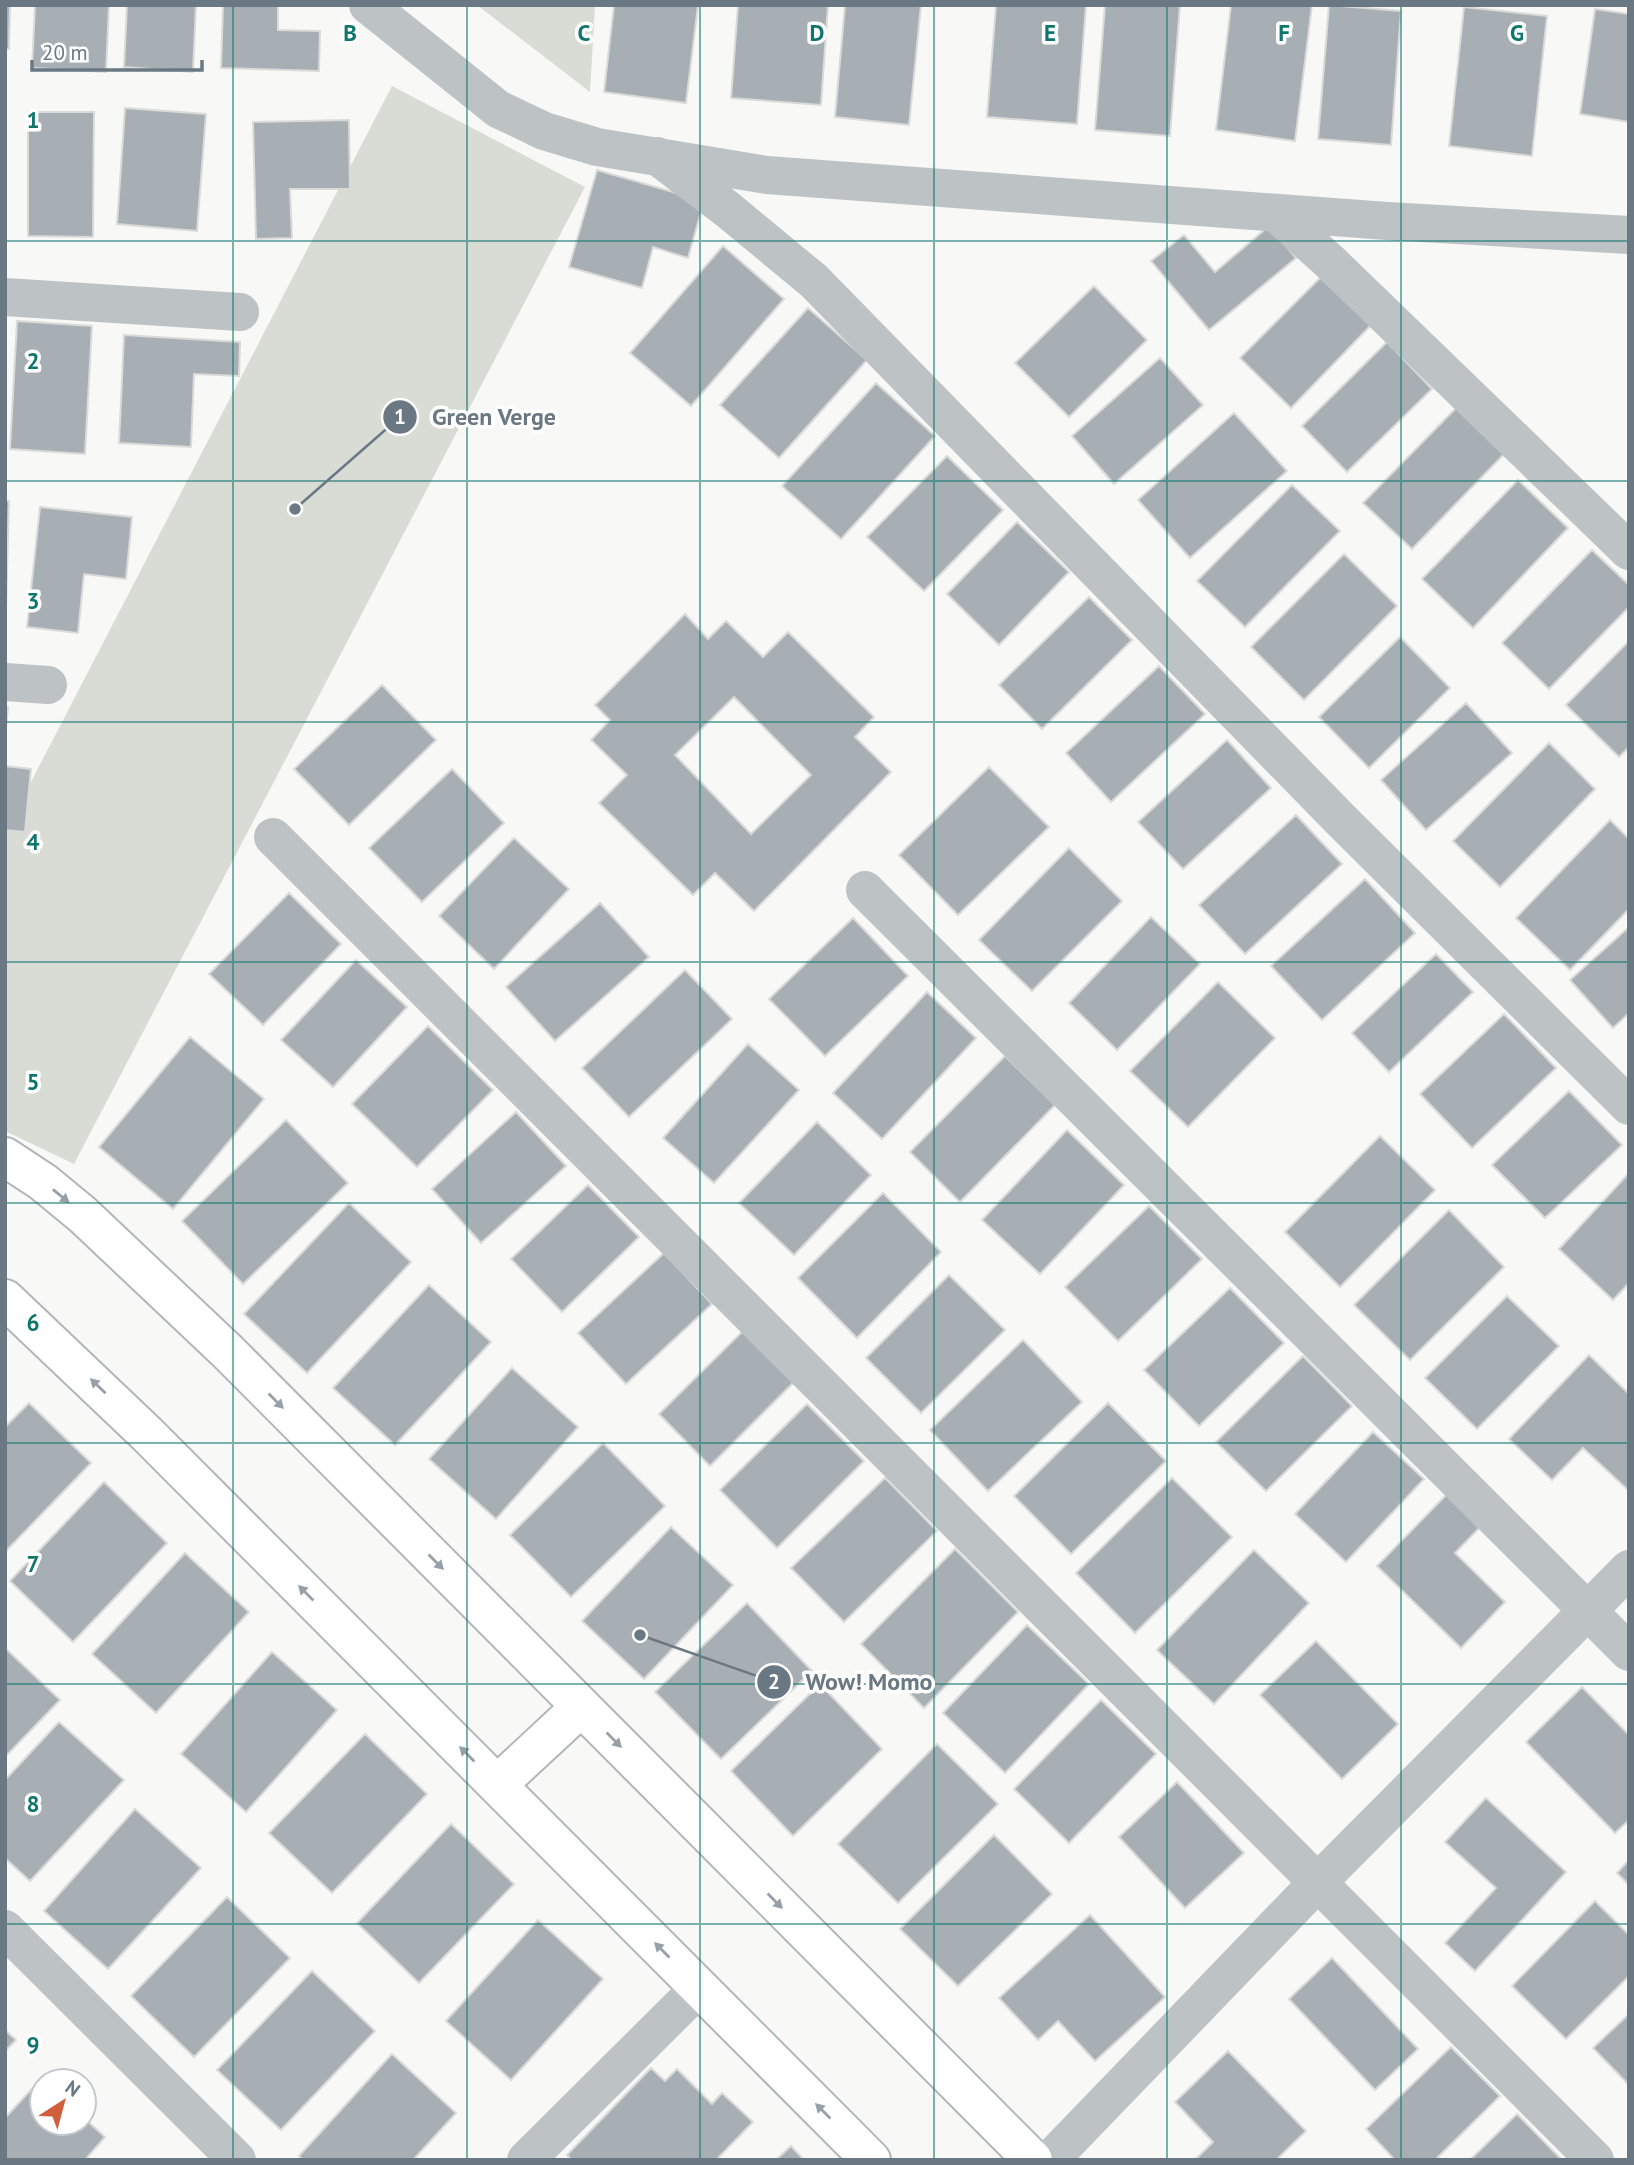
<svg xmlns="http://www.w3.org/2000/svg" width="1634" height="2165" font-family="'PT Sans',sans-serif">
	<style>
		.green { fill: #d8dcd5 }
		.building { fill: #a8afb4; stroke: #dadad8; stroke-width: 2; fill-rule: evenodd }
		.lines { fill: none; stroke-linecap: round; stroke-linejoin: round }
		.major-casing { stroke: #b1b6b9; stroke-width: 42 }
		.minor { stroke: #bdc2c5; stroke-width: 38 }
		.major { stroke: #fff; stroke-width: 38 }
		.oneway { fill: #97a0a8 }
		.grid { fill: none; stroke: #0f766e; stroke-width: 2; stroke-opacity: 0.55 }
		.grid-label { font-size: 23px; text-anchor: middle; font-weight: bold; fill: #0f766e; stroke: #fff; stroke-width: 7; stroke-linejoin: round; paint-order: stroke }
		.leader { fill: none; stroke: #6a7883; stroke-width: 2.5 }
		.callout-dot { fill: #6a7883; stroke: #fff; stroke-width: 2.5 }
		.mark-label { font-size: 21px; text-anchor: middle; font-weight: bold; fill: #fff }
		.callout-label { font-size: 24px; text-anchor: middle; font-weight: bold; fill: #6a7883; stroke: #fff; stroke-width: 7; stroke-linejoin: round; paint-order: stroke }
	</style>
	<rect width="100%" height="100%" fill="#f8f8f6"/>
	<path class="green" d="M477,5H595L590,92Z
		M392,86L585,187L74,1164L5,1131V832Z"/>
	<path class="building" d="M5,5H10L9,49H5Z
		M35,5H109L106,72L32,68Z
		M127,5H196L193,72L124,67Z
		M223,5H278V30L320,31L319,71L221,68Z
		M614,5H698L686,103L604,92Z
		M738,5H828L821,105L731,98Z
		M845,5H921L909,125L835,117Z
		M996,5H1086L1077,124L987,117Z
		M1105,5H1180L1170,136L1095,130Z
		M1231,5H1312L1295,141L1216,130Z
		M1329,5L1401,11L1391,145L1318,139Z
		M1464,7L1547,16L1532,156L1449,146Z
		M1595,9L1629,14V122L1580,114Z
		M125,108L206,114L197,231L117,224Z
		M28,112H94L93,237L28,236Z
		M349,120L350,189H290L292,238L256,239L253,122Z
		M597,170L704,201L688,258L653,247L642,288L569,267Z
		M1269,226L1296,258L1209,330L1151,261L1184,235L1215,272Z
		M723,246L784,299L691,406L630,353Z
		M1324,274L1373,323L1291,408L1240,358Z
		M1094,286L1147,340L1069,417L1015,363Z
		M808,308L867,360L779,458L720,405Z
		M17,321L92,326L85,454L10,449Z
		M124,335L240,342L239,376L194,374L191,447L119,443Z
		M1387,342L1432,389L1347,472L1302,426Z
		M1160,358L1203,405L1114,484L1072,436Z
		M876,383L935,436L841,539L782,486Z
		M1458,406L1506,452L1412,549L1363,503Z
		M1234,413L1287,471L1190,558L1138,500Z
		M947,456L1003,510L924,591L867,537Z
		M1518,480L1568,528L1473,628L1422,579Z
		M1292,485L1340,531L1245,627L1197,581Z
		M5,501H9L6,608H5Z
		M40,507L132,517L126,579L84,574L78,633L27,627Z
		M1017,522L1069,572L999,645L947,594Z
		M1592,550L1629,585V607L1549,689L1502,643Z
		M1344,554L1397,606L1304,700L1251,647Z
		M1089,597L1132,640L1042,729L999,685Z
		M685,614L708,639L726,621L763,657L788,632L874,717L855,737L891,772L754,911L715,873L693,895L599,803L627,775L591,740L610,720L595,705ZM734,697L811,775L751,834L675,755Z
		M1400,637L1450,688L1369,768L1319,717Z
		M1629,641V747L1619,757L1566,705Z
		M1159,666L1205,714L1111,802L1066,753Z
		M382,685L436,740L349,825L294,769Z
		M1466,703L1512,753L1426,830L1381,780Z
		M5,707H8L5,738Z
		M1227,740L1271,788L1183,869L1138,822Z
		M1549,743L1595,789L1500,887L1453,841Z
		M5,766L31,769L25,832L5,830Z
		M989,767L1049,827L958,915L899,855Z
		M452,769L504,823L422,902L369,848Z
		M1296,815L1342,864L1245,954L1199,905Z
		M1610,820L1629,839V909L1570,970L1516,918Z
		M514,838L569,889L494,969L439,916Z
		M1069,848L1122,901L1032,991L979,940Z
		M1365,879L1415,933L1322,1020L1271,966Z
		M289,893L341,944L263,1025L209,974Z
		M600,903L649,957L555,1041L506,987Z
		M1151,917L1200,964L1117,1050L1069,1003Z
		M853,918L908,976L825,1056L769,999Z
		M1629,927V1013L1613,1028L1570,980Z
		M1436,954L1473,992L1389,1072L1352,1033Z
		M356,960L407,1007L333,1087L281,1040Z
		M685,970L732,1019L629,1117L582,1068Z
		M1218,982L1275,1038L1188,1127L1130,1071Z
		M927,992L976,1038L882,1139L833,1093Z
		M1504,1014L1556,1068L1472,1148L1420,1094Z
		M428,1026L493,1090L417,1167L352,1104Z
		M190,1037L264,1099L173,1209L99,1147Z
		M748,1044L799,1090L714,1183L663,1138Z
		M1005,1056L1055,1105L960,1202L910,1152Z
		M1569,1091L1622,1145L1545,1218L1492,1165Z
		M516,1112L566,1166L481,1243L432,1189Z
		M286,1120L348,1183L243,1284L182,1221Z
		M817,1122L871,1175L794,1255L739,1203Z
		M1067,1130L1124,1185L1040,1274L982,1220Z
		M1380,1136L1435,1190L1340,1287L1285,1232Z
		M1629,1173V1283L1613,1300L1559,1249Z
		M588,1185L639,1237L562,1312L511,1259Z
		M883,1193L941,1252L857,1338L798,1278Z
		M349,1203L411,1262L307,1373L244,1314Z
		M1149,1206L1202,1259L1118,1341L1065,1287Z
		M1449,1210L1504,1267L1410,1360L1354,1305Z
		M664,1253L712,1304L626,1384L578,1333Z
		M949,1275L1005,1330L921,1413L866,1358Z
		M429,1285L491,1342L395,1445L333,1388Z
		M1230,1288L1284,1343L1199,1426L1144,1370Z
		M1507,1296L1559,1346L1477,1429L1425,1378Z
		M744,1330L795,1381L710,1466L659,1414Z
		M1023,1340L1082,1402L988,1491L930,1430Z
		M1589,1355L1629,1394V1491L1583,1448L1552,1480L1509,1439Z
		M1303,1356L1352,1406L1266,1491L1216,1442Z
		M512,1368L578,1427L496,1519L429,1459Z
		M29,1403L91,1463L5,1552V1427Z
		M1108,1403L1166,1461L1071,1554L1014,1496Z
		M807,1404L864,1461L777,1548L720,1490Z
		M1373,1432L1424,1479L1346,1562L1295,1514Z
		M603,1443L665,1506L571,1597L510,1535Z
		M885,1478L937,1531L844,1622L791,1568Z
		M1172,1478L1232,1537L1135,1633L1076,1573Z
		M104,1482L167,1543L73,1642L10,1581Z
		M1451,1490L1485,1522L1455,1553L1505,1602L1461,1648L1377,1566Z
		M671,1527L733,1585L644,1679L582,1621Z
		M955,1549L1018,1612L924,1708L861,1644Z
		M1254,1550L1309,1603L1214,1704L1157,1650Z
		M185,1553L249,1612L156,1713L92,1654Z
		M747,1603L812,1671L721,1759L655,1692Z
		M1027,1625L1089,1684L1005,1773L943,1713Z
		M1316,1641L1398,1724L1342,1779L1260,1695Z
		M5,1648L60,1700L5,1757Z
		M272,1652L337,1710L246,1812L181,1754Z
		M820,1684L882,1749L793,1836L731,1771Z
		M1582,1687L1629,1735V1820L1615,1833L1526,1742Z
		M1101,1700L1156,1754L1069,1843L1014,1789Z
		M59,1722L124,1780L30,1881L5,1858V1780Z
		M365,1734L427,1794L332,1893L269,1833Z
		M937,1744L998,1804L898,1903L838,1844Z
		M1177,1782L1244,1853L1185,1908L1119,1837Z
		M1486,1798L1566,1872L1475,1971L1445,1943L1496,1888L1445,1842Z
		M135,1809L201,1868L108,1969L44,1911Z
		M451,1824L514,1884L419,1983L357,1923Z
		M994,1835L1052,1894L958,1986L900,1929Z
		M1629,1860V1885L1617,1873Z
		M227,1897L290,1958L194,2057L131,1996Z
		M1595,1901L1629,1935V1976L1566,2039L1512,1986Z
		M1090,1915L1165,1997L1095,2061L1058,2021L1038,2040L999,1998Z
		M538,1920L603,1979L511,2080L446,2021Z
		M1332,1958L1418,2049L1375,2090L1289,1999Z
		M312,1971L375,2031L281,2130L217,2070Z
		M1629,2014V2085L1593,2048Z
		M5,2030L16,2040L5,2051Z
		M1451,2047L1500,2096L1435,2160H1395L1366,2129Z
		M1228,2051L1306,2131L1276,2160H1195L1213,2142L1175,2102Z
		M392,2054L456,2113L413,2160H303L299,2156Z
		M651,2068L665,2081L677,2069L712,2104L722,2093L753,2122L716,2160H572L567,2155Z
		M41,2079L43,2081L42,2123H84V2118L105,2137L85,2160H5V2118Z
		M1517,2114L1562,2160H1470Z
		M791,2146L804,2160H776Z"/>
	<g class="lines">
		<g class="major-casing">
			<path id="major" d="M5,1157L43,1182L83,1215L228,1352L1033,2160
				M5,1299L147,1434L871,2160
				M497,1785L581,1707"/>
		</g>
		<path class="minor" d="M368,5L498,109L544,131L597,147L767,175L1387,221L1629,235
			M657,156L727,209L814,281L1340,819L1629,1106
			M1276,213L1330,262L1629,551
			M5,297L240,312
			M5,682L48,685
			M273,837L1595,2160
			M865,890L1629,1652
			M5,1929L237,2160
			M526,2160L688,1999L698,1986
			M1050,2160L1317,1883L1629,1569"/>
		<use href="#major" class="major"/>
	</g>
	<defs><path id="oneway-solid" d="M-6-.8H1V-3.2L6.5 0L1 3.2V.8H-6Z" transform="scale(1.75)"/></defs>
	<g class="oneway">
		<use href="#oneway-solid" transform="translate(61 1196) rotate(39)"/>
		<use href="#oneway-solid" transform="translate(98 1386) rotate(-136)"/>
		<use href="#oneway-solid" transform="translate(276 1401) rotate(45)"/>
		<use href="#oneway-solid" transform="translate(436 1562) rotate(45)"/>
		<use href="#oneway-solid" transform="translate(306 1593) rotate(-135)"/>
		<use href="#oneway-solid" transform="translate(614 1740) rotate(45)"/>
		<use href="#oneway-solid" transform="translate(467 1754) rotate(-135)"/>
		<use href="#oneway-solid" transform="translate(775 1901) rotate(45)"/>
		<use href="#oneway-solid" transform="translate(662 1950) rotate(-135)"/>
		<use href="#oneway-solid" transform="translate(823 2111) rotate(-135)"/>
	</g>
	<path class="grid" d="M233,5V2160M467,5V2160M700,5V2160M934,5V2160M1167,5V2160M1401,5V2160M5,241H1629M5,481H1629M5,722H1629M5,962H1629M5,1203H1629M5,1443H1629M5,1684H1629M5,1924H1629"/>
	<g class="grid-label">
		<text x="350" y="41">B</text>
		<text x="584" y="41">C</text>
		<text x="817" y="41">D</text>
		<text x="1050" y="41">E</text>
		<text x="1284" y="41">F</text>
		<text x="1517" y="41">G</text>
		<text x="33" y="128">1</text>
		<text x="33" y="369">2</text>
		<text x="33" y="609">3</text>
		<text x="33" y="850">4</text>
		<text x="33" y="1090">5</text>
		<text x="33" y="1331">6</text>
		<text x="33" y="1572">7</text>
		<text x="33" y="1812">8</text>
		<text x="33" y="2053">9</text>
	</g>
	<path class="leader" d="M295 509L400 417M640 1635L774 1682"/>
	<g class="callout-dot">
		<circle cx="295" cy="509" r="7"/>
		<circle cx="640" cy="1635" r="7"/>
		<circle cx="400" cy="417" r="18"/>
		<circle cx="774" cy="1682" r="18"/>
	</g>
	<g class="mark-label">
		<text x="400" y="424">1</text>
		<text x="774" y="1689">2</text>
	</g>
	<g class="callout-label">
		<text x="494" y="425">Green Verge</text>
		<text x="869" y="1690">Wow! Momo</text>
	</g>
	<rect width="1634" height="2165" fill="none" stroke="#6a7883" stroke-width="14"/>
	<g transform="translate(63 2102) rotate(36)"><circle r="33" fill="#ffffff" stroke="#c3c9cd" stroke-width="2"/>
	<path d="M0-5L12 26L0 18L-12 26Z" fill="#d15f3c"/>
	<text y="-10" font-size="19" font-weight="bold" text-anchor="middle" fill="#6a7883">N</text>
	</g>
	<path d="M32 60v10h170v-10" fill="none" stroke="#6a7883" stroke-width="3.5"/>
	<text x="42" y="60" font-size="21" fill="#6a7883" stroke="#ffffff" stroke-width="5" paint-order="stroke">20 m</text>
</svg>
